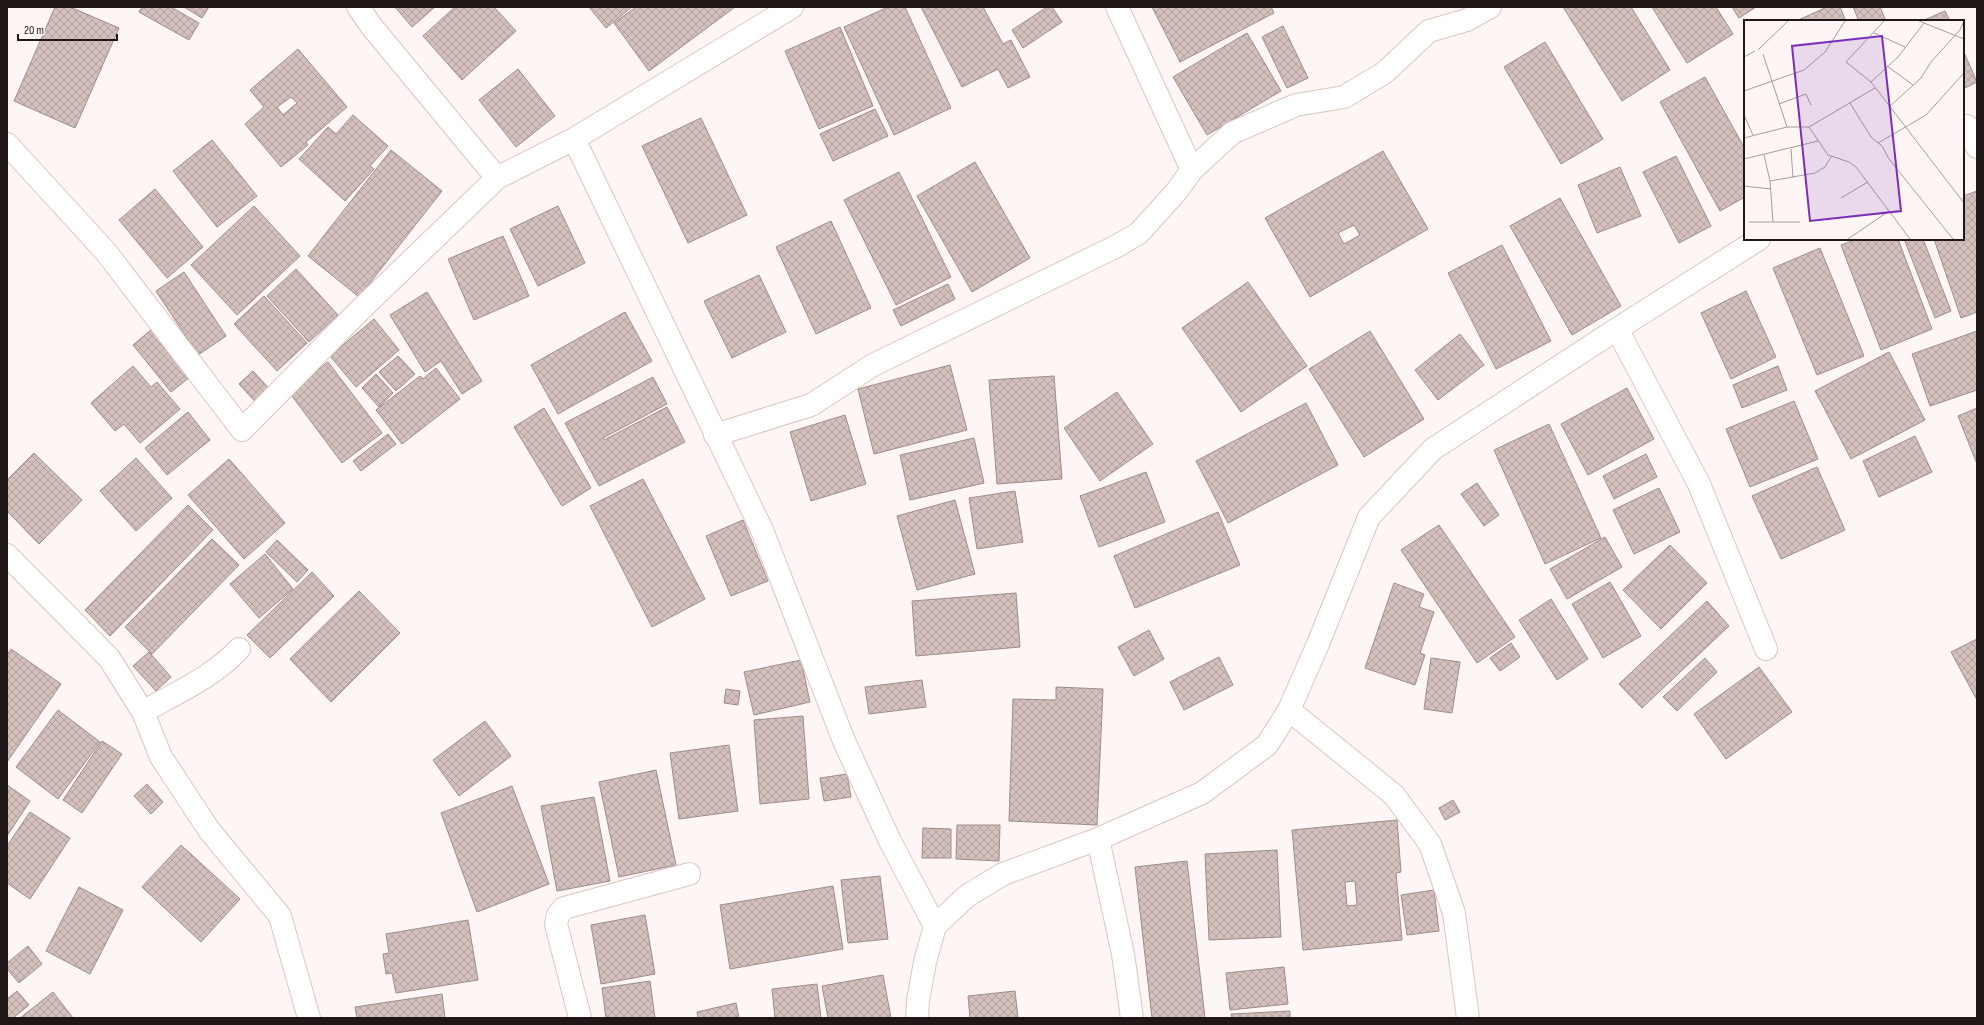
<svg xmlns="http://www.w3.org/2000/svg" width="1984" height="1025" font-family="'Sofia Sans Condensed',sans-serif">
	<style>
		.building { fill: url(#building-cross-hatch); stroke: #9e8c89; fill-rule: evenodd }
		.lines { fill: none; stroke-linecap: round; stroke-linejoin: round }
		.minor-casing { stroke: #dac6c2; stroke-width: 24 }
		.minor { stroke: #fff; stroke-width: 22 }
		.inset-road { fill: none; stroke: #a49d9b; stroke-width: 1 }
		.view { fill: #7b2cbf; fill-opacity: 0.15; stroke: #7b2cbf; stroke-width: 2 }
		.inset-edge { fill: none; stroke: #1e1716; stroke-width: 2 }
	</style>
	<defs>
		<pattern id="building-cross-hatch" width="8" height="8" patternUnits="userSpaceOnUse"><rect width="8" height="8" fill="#d3bfbc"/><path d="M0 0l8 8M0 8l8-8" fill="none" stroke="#b5a3a1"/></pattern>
	</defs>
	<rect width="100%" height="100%" fill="#fef6f4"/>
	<path class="building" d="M55,7H70L119,28L75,128L14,101Z
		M142,7H171L199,23L189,40L139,12Z
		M184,7H209L202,18Z
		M395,7H435L412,27Z
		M455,7H494L516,31L462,80L423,36Z
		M589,7H632L606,28Z
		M636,7H735L649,71L614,23Z
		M888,7H905L951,108L894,135L844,27Z
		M921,7H983L1003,44L1011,40L1030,77L1008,88L998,69L962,87Z
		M1047,7H1052L1062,22L1023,48L1012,30Z
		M1152,7H1271L1274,13L1180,62Z
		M1563,7H1631L1670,70L1622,101Z
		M1652,7H1716L1733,34L1687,63Z
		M1732,7H1756L1739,18Z
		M1827,7H1840L1846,21H1796Z
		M1853,7H1880L1886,21H1859Z
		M1945,11L1950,21H1922Z
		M1283,26L1308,78L1287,88L1262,37Z
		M840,27L873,106L819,129L785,51Z
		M1247,33L1281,91L1207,135L1173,77Z
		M1545,42L1603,139L1561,164L1504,67Z
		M298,49L347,107L306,142L308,145L281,167L245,124L264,107L250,90ZM291,97L297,103L283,115L277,107Z
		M1963,50L1977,82L1963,89Z
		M518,69L555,116L516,147L479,100Z
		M1705,77L1745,149V197L1720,211L1660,102Z
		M875,109L888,136L833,161L820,134Z
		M353,115L388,146L370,166L374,169L345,201L299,159L328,127L336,134Z
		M701,118L747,215L688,243L642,146Z
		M212,140L257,196L217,227L173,171Z
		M391,150L442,191L359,297L308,256Z
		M1383,151L1428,229L1310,297L1265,218ZM1354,225L1360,235L1344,244L1338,233Z
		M1676,156L1711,226L1679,243L1643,172Z
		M975,162L1030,258L972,292L917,196Z
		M1620,167L1641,216L1597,233L1578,185Z
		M899,172L951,277L896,305L844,200Z
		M155,189L203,247L167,278L119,220Z
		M1977,191V312L1961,318L1934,239H1963V196Z
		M1560,198L1621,306L1572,335L1510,226Z
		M254,206L300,256L237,315L191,265Z
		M558,206L585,263L538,286L510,229Z
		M831,221L871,308L816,334L776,247Z
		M503,236L529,296L474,320L448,259Z
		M1857,239H1898L1932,329L1881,350L1841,245Z
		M1904,239H1923L1951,311L1935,318Z
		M1502,245L1551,341L1496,369L1448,273Z
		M1820,248L1864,356L1817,375L1773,268Z
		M296,269L338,315L309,342L267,296Z
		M184,272L226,336L198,355L156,291Z
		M759,275L786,332L732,358L704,301Z
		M1248,282L1307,366L1241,412L1182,328Z
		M948,284L955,299L901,326L893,310Z
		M1746,291L1776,357L1731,379L1701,313Z
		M427,292L482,381L462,394L441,361L425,372L390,315Z
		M264,296L307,343L277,371L234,324Z
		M625,312L652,361L558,414L531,365Z
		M374,319L399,350L356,387L330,356Z
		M152,329L190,377L171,392L133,345Z
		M1370,331L1424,419L1364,457L1309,369Z
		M1977,331V390L1930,406L1912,354Z
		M1460,334L1484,365L1438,400L1415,370Z
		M1889,352L1925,420L1851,459L1815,391Z
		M398,356L415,374L396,391L379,372Z
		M328,362L382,433L342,463L289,392Z
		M950,365L967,430L874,454L858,389Z
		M133,366L151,387L157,382L180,409L140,443L124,424L115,431L91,403Z
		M1778,366L1787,390L1742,408L1733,385Z
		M436,368L460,399L402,444L376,410L420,376L423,379Z
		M253,371L273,393L259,406L239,384Z
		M376,374L393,393L379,407L362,388Z
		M1054,376L1062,479L997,484L989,380Z
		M653,377L667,404L603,438L604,440L667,407L685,442L599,486L565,423Z
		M1627,388L1654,439L1588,475L1561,424Z
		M1117,392L1153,444L1100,481L1064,428Z
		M1794,401L1818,459L1750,487L1726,429Z
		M1306,403L1338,465L1228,523L1196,461Z
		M544,408L591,488L562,506L514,427Z
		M1977,408V464L1958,416Z
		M188,412L210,440L167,475L145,448Z
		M845,415L866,484L811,501L790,432Z
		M1549,424L1601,538L1545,564L1494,450Z
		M388,434L396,444L361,471L353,461Z
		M1915,436L1932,472L1879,497L1863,461Z
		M974,438L984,483L910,500L900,455Z
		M34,453L82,500L39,544L7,511V480Z
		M1646,454L1657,477L1614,499L1603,476Z
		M136,458L172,498L136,531L100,491Z
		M229,459L285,523L244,559L188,495Z
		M1817,467L1845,530L1781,559L1752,496Z
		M1146,472L1165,522L1099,547L1080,496Z
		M643,479L705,599L652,627L590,506Z
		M1477,483L1499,515L1484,526L1461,494Z
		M1659,488L1680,532L1634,554L1613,510Z
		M1015,491L1023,542L977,549L969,498Z
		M955,500L975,574L917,590L897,516Z
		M188,505L213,530L110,636L85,610Z
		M1218,512L1240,565L1135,608L1114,556Z
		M743,520L768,581L731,596L706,536Z
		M1439,525L1515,637L1477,663L1401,550Z
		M1605,537L1622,567L1567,599L1550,569Z
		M212,539L239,565L152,654L125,627Z
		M277,540L308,570L297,582L266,552Z
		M1670,545L1707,583L1661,629L1623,590Z
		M265,554L293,589L259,618L230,584Z
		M312,572L334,596L270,658L247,635Z
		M1610,582L1641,636L1603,658L1572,604Z
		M1394,583L1424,594L1419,607L1434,612L1420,653L1425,655L1415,685L1365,668Z
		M359,591L400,633L331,702L290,659Z
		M1016,593L1020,647L916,656L912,601Z
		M1551,599L1588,659L1557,680L1519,620Z
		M1707,601L1729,626L1642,708L1619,684Z
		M1149,630L1164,659L1134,676L1118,647Z
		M1977,639V700L1951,652Z
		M1511,643L1520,657L1500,671L1490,658Z
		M11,649L61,684L7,762V655Z
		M149,652L171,677L156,691L133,666Z
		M1219,657L1233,685L1184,710L1170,682Z
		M1431,658L1460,662L1452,713L1424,709Z
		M1705,658L1717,672L1677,711L1663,697Z
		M801,660L810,702L754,715L744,672Z
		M1759,667L1792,712L1726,759L1694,714Z
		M922,680L926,707L869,714L865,687Z
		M1056,687L1103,689L1097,825L1009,821L1013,699L1056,700Z
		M726,689L740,691L738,705L724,703Z
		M58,710L100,742L58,799L16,767Z
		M803,716L809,799L760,804L754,720Z
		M485,721L511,756L459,796L433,760Z
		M102,741L122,754L82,813L63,800Z
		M729,745L738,811L679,819L670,753Z
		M656,770L676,865L619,877L599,782Z
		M847,774L851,797L824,801L820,778Z
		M147,784L163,802L151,814L134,796Z
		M7,785L30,801L7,836Z
		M512,786L549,884L477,912L441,813Z
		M594,797L610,881L557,891L541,806Z
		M1453,800L1460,812L1445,820L1439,808Z
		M30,812L70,838L30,899L7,883V846Z
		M1397,820L1401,872L1396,873L1402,940L1303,950L1292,830ZM1355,881L1357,905L1347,906L1345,882Z
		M957,825H1000L999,861L956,859Z
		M923,828L951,829V858H922Z
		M181,845L240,899L201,942L142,887Z
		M1277,850L1281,937L1209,940L1205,854Z
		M1187,861L1205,1018H1152L1135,867Z
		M880,876L888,939L848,943L841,880Z
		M833,886L843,949L730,969L720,905Z
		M79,887L123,910L90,974L46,951Z
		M1434,890L1439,931L1407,935L1401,895Z
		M645,915L655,974L601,984L591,925Z
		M468,920L478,980L396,993L392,973L386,974L383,954L389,953L386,934Z
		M28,946L42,964L19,983L7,969V963Z
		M1284,967L1288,1004L1230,1010L1226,973Z
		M883,975L891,1018H828L822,986Z
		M650,981L655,1018H606L602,988Z
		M817,984L821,1018H775L772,989Z
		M17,991L29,1005L13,1018H7V999Z
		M1015,991L1018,1018H970L968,996Z
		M53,992L73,1018H20Z
		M442,994L445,1018H357L355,1007Z
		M736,1003L739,1018H698L697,1012Z
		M1290,1011V1018H1232L1231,1014Z"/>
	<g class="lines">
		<g class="minor-casing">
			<path id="minor" d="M358,7L372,27L497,178
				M1117,7L1192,170
				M1967,126L1977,147
				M574,139L762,530L844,741L890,841L935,926
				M7,144L106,252L242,430L358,312L497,178L574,139L792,7
				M1617,329L1699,484L1766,649
				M715,435L811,405L873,365L1117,246L1139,233L1176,192L1192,170L1232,133L1296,105L1344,97L1384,73L1429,31L1467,20L1490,7
				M7,555L109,658L143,712L161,757L209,830L280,916L309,1018
				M1289,710L1394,795L1430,844L1454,913L1468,1018
				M143,712C176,693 213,677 239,649
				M1098,839L1123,954L1132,1018
				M580,1018L556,924L558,915L564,908L689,874
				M917,1018L918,1000L925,962L935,926L967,896L1003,874L1098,839L1202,793L1267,745L1289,710L1318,644L1369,517L1433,449L1617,329L1759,239"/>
		</g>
		<use href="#minor" class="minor"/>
	</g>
	<g transform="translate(1744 20)">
		<rect width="220" height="220" fill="#fef6f4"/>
		<path class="inset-road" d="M140,1L102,42L127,62L220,183M175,1L220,19M130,13L161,27M14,30L44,1M19,34L43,107H65L84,135L105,142L112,147L166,219M0,37L11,31M143,46L169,65M127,62L154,37L180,3M0,71L60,50L81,32L101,1M106,83L127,117L138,126L145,139L209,219M35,84L62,74L67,85M145,87L177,58L187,42L216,10L220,1M0,95L9,115M65,107L131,68M0,118L43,107M134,123L182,95L220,53M47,129L49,158M20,135L26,161L29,202M0,139L74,121M26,161L71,153L81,147L87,137M0,166L27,169M97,178L124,162M5,202H56M104,219L145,191"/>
		<path class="view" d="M138,16L157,191L66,201L48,26Z"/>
		<rect width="220" height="220" class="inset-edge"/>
	</g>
	<rect width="1984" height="1025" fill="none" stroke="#1e1716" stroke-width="16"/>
	<path d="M18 34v6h99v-6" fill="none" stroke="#1e1716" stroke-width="2"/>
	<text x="24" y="34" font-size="12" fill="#1e1716" stroke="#fef6f4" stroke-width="3" paint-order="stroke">20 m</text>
</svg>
